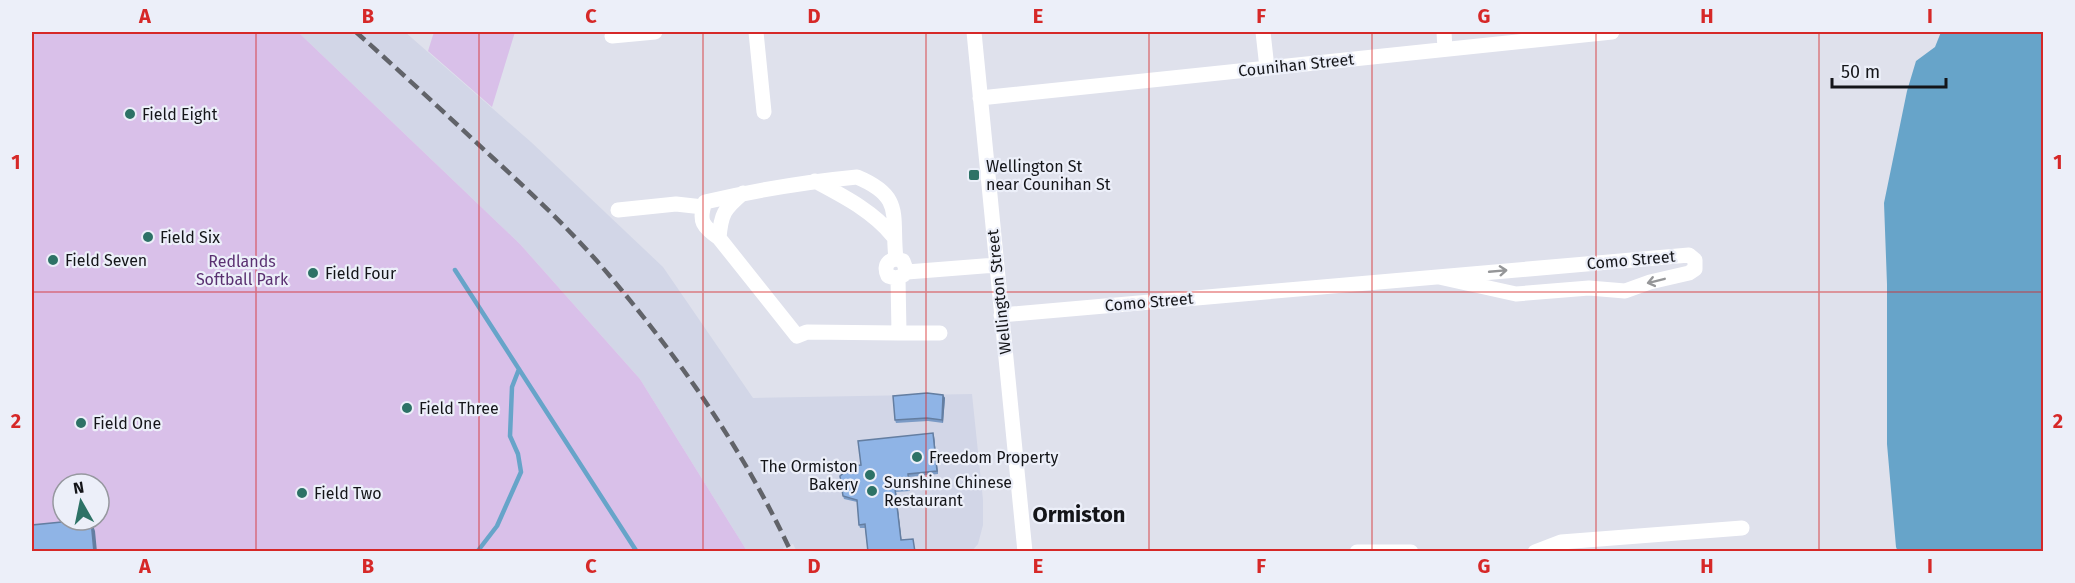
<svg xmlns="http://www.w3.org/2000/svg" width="2075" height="583" font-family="'Fira Sans',sans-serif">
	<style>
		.built { fill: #d2d6e7 }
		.green { fill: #d9c0e9; fill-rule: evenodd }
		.water { fill: #67a4c9 }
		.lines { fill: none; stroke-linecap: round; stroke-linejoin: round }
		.stream { stroke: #67a4c9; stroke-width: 4.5 }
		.minor { stroke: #fff; stroke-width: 15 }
		.rail { stroke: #616369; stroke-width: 4.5; stroke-dasharray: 12 6; stroke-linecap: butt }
		.wall { fill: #7b9bc6 }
		.shaded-wall { fill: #647ea1 }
		.building { fill: #8fb4e6; stroke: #647ea1; stroke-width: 1.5 }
		.oneway { stroke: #959698 }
		.grid { fill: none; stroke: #d62828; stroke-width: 1.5; stroke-opacity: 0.55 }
		.poi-dot { fill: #2d7266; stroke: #eceff9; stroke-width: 2 }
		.labels { text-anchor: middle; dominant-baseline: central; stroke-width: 4.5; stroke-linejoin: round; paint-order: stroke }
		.street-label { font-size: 16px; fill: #141519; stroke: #eceff9 }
		.poi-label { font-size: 16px; fill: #141519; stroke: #eceff9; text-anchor: start }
		.park-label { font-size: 16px; fill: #5a3071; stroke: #eceff9 }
		.district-label { font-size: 22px; font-weight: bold; fill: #141519; stroke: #eceff9 }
		.neatline { fill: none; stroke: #d62828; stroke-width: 2 }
		.grid-label { font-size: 20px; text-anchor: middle; font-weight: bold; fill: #d62828 }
	</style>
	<rect width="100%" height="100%" fill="#dfe1ec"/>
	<path class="built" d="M298,32H405L531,142L663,267L753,398L972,394L983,500V525L978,544L971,552H797L793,544L783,548L784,551H747L640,379L520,244Z"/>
	<path class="green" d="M32,32H298L520,244L640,379L747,551H32ZM63,484H99V520H63Z
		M434,32H515L492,107L428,51Z"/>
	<path class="water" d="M1941,32H2043V551L1898,552L1896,547L1887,444V284L1884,203L1907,91L1916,61L1935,47Z"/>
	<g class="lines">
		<path class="stream" d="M455,270L637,552
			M477,552L497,526L521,472L518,454L510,436L512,387L519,369"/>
		<path class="minor" d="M756,32L764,112
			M974,32L1025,552
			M1263,32L1267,68
			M1444,32L1445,49
			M612,36L655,32
			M980,98L1612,32
			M815,181C843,196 873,211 893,236
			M618,210L676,204L703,207
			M719,238C721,214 724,209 743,193
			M896,259C891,216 905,197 857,177C804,182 757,190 705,202C698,222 703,226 719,238L797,336L807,332L899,333L898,278
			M907,272L903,261C891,256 882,264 888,276C896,279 901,278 907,272L996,265
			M1001,315L1689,255L1695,260V269L1689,273L1650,282L1625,291L1589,288L1516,294L1439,277
			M899,333H940
			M1357,552H1411
			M1535,552L1561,542L1742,528"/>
		<path class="rail" d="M356,32C402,73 448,116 493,158C529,191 565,225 597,261C673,349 742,446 791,552"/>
	</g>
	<path class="wall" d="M943,395L945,398L943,423L928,421L896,423L895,420Z
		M934,436L938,474L909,477L910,491L896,492L901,540L913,539L915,552H868L865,528H860L859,525L857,502L844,499L843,496L861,465Z"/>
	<path class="shaded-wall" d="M943,395L945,398L943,423L942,420Z
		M933,433L934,436L938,474L937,471Z
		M895,489L896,492L902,544L901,540Z
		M91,520L95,531L97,552H94Z"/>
	<path class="building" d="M927,393L943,395L942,420L927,418L895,420L893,396Z
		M933,433L937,471L908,474L909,488L895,489L901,540L913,539L915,552H868L865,524L859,525L857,500L843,496L840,476L852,466L861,465L858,441Z
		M82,520H91L94,552H32V525Z"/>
	<defs><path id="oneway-shaft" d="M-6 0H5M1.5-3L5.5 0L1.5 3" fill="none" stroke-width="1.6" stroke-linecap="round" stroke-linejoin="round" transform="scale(1.5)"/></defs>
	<g class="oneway">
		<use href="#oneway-shaft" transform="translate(1498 271) rotate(-5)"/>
		<use href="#oneway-shaft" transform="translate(1656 281) rotate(166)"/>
	</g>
	<path class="grid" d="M256,32V552M479,32V552M703,32V552M926,32V552M1149,32V552M1372,32V552M1596,32V552M1819,32V552M32,292H2044"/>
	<g class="poi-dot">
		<circle cx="130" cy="114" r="6"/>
		<rect x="968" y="169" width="12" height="12" rx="3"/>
		<circle cx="148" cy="237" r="6"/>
		<circle cx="53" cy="260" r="6"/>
		<circle cx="313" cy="273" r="6"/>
		<circle cx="407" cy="408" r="6"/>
		<circle cx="81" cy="423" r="6"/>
		<circle cx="917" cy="457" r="6"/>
		<circle cx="870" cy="475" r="6"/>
		<circle cx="872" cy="491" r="6"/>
		<circle cx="302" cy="493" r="6"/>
	</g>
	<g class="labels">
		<g class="street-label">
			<text transform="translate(1296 65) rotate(-6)">Counihan Street</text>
			<text transform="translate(1631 260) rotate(-5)">Como Street</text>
			<text transform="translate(999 292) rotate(-96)">Wellington Street</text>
			<text transform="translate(1149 302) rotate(-5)">Como Street</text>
		</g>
		<g class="poi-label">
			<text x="142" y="114">Field Eight</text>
			<text x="986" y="166">Wellington St<tspan x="986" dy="18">near Counihan St</tspan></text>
			<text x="160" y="237">Field Six</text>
			<text x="65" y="260">Field Seven</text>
			<text x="325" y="273">Field Four</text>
			<text x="419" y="408">Field Three</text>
			<text x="93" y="423">Field One</text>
			<text x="929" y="457">Freedom Property</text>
			<text x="858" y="466" text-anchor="end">The Ormiston<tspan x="858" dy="18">Bakery</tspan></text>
			<text x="884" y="482">Sunshine Chinese<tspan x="884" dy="18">Restaurant</tspan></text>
			<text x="314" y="493">Field Two</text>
		</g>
		<g class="park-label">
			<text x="242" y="261">Redlands<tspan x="242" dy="18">Softball Park</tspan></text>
		</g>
		<g class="district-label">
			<text x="1079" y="514">Ormiston</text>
		</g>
	</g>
	<rect width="2075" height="583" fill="none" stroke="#eceff9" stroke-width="66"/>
	<g transform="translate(81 502) rotate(351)"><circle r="28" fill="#eceff9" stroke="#96989f" stroke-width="1.5"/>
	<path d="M0-4.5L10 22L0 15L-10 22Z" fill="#2d7266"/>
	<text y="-9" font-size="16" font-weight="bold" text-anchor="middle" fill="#141519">N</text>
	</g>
	<path d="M1832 78v9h114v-9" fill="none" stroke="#141519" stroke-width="3"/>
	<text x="1841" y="78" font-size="18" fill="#141519" stroke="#eceff9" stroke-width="4.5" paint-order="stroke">50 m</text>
	<rect x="33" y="33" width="2009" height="517" class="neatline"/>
	<g class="grid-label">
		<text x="145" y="23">A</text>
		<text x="368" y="23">B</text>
		<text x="591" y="23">C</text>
		<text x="814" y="23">D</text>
		<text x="1038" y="23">E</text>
		<text x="1261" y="23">F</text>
		<text x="1484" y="23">G</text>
		<text x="1707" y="23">H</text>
		<text x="1930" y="23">I</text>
		<text x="16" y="169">1</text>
		<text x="2058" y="169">1</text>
		<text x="16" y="428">2</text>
		<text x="2058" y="428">2</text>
		<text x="145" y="573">A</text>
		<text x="368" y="573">B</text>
		<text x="591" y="573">C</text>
		<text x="814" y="573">D</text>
		<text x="1038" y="573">E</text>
		<text x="1261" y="573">F</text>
		<text x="1484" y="573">G</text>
		<text x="1707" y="573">H</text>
		<text x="1930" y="573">I</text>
	</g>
</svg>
